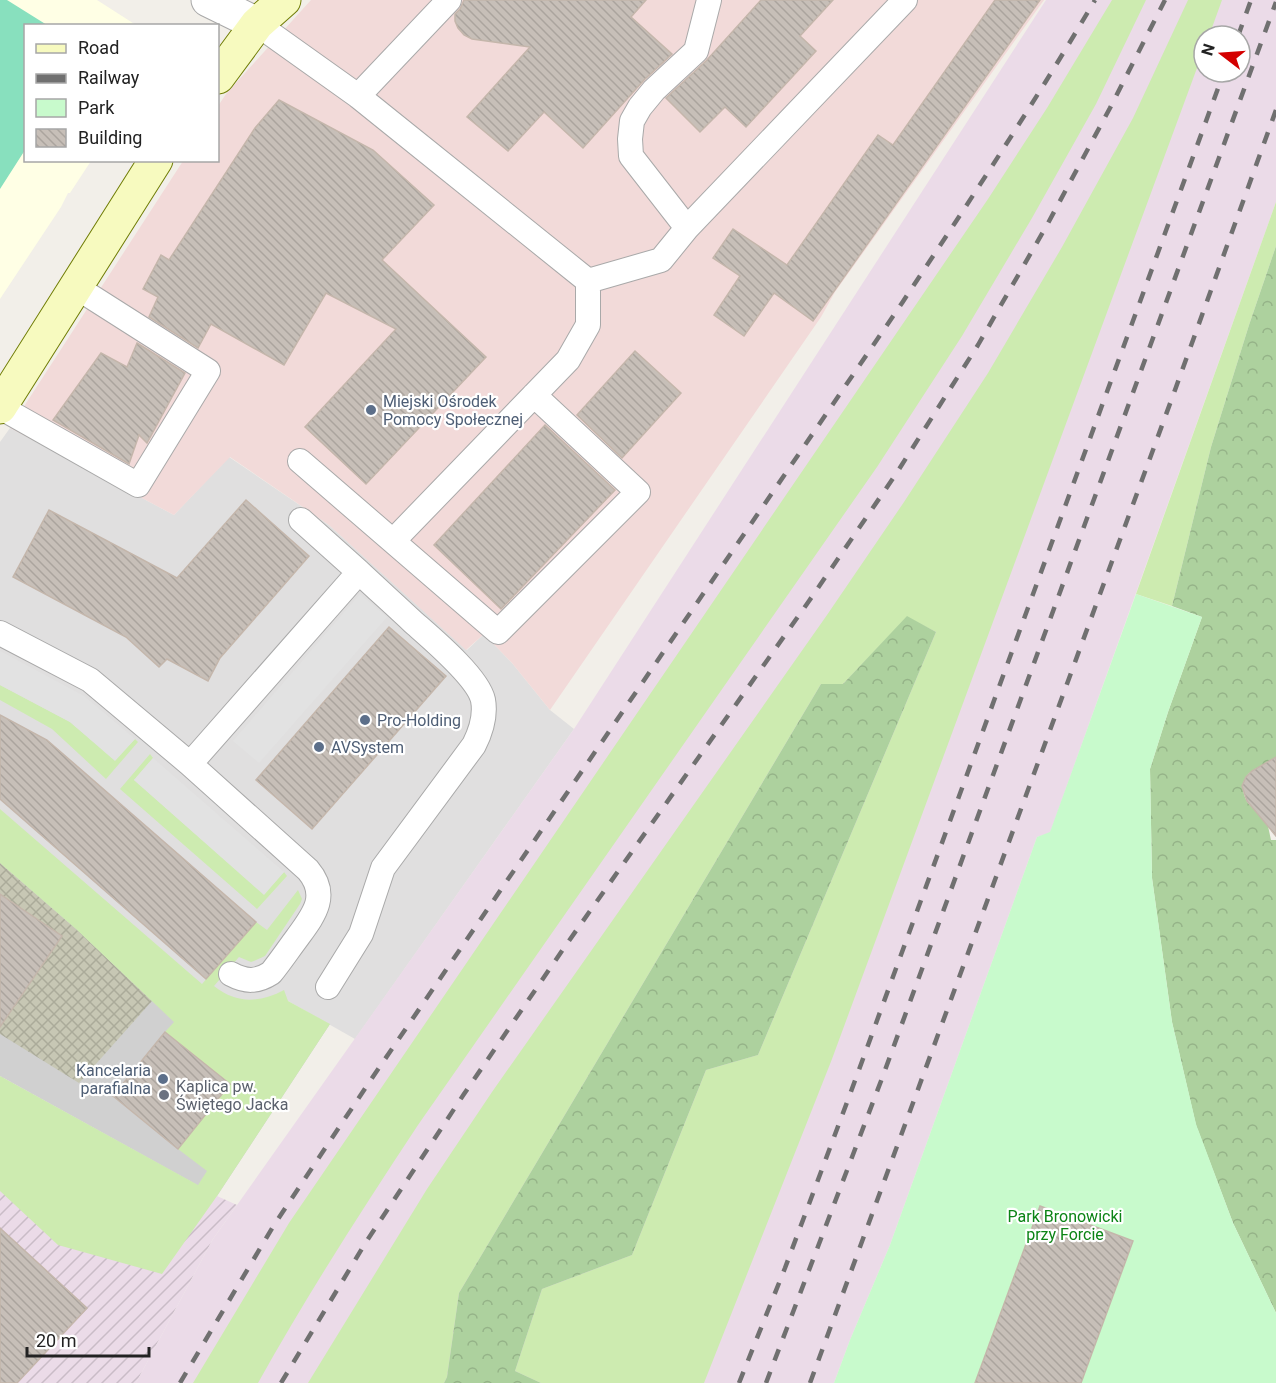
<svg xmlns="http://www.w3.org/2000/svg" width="1276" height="1383" font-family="Roboto,sans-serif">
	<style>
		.residential { fill: #e0dfdf }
		.commercial { fill: #f2dad9 }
		.industrial { fill: url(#industrial-furrows) }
		.education { fill: #ffffe5 }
		.religious { fill: #d0d0d0 }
		.railway { fill: #ebdbe8; fill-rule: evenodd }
		.construction { fill: url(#construction-cross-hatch) }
		.grass { fill: #cdebb0 }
		.forest { fill: url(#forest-crowns) }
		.park { fill: #c8facc }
		.pitch { fill: #88e0be }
		.parking { fill: #e2e2e2 }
		.building { fill: url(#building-back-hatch); stroke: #c4b6ab; stroke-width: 1.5 }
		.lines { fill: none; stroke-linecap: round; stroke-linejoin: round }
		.lane-casing { stroke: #a9a9a9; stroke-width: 26 }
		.street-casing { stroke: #a9a9a9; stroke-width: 35 }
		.secondary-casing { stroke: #707d05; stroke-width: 35 }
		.lane { stroke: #fff; stroke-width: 24 }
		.street { stroke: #fff; stroke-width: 33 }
		.secondary { stroke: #f7fabf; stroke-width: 33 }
		.rail { stroke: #707070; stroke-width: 4.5; stroke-dasharray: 12 12; stroke-linecap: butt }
		.service-dot { fill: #5c6f8a; stroke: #fff; stroke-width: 2 }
		.worship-dot { fill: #6b7280; stroke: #fff; stroke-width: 2 }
		.labels { text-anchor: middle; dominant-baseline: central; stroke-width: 4.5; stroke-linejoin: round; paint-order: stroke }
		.service-label { font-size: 16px; fill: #4e5e75; stroke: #fff; text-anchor: start }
		.worship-label { font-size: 16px; fill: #5b616d; stroke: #fff; text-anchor: start }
		.park-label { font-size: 16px; fill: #0c8416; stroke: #fff }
	</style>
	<defs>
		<pattern id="industrial-furrows" width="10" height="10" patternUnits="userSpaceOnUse" patternTransform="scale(1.5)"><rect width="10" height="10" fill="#ebdbe8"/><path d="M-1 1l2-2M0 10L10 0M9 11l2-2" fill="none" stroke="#c9bcc7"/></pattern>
		<pattern id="construction-cross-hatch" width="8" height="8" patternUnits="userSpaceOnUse" patternTransform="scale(1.5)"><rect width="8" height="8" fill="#c7c7b4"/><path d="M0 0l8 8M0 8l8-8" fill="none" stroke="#abab9a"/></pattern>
		<pattern id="forest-crowns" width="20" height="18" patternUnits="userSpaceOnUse" patternTransform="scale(1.5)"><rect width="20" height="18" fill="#add19e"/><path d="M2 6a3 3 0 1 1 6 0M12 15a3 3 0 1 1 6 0" fill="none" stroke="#95b388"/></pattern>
		<pattern id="building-back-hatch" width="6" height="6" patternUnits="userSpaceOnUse" patternTransform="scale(1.5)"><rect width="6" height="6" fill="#c7bfb8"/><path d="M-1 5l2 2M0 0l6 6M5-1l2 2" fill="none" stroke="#aba49e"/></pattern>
	</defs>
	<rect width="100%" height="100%" fill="#f2efe9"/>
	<path class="residential" d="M10,428L174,515L229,457L329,525L467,650L484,634L512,663L550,710L574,729L355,1039L288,1001L244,1065L0,848V442Z"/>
	<path class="commercial" d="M311,0H1044L835,292L821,317L550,710L512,663L484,634L466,650L329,525L230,457L174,515L10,428L183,161L218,160V106L226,94Z"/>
	<path class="industrial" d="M0,1076L217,1196L237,1205L213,1239L136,1383H0Z"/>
	<path class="education" d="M0,0H97L136,25L26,26V160L91,161L70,193H68L61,207L0,299Z"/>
	<path class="religious" d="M0,848L244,1064L330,1024L217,1196L0,1076Z"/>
	<path class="railway" d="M1046,0H1276V202L1050,833L1037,837L890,1245L850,1340L834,1383H136L213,1239L574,729ZM1204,36H1240V72H1204Z"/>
	<path class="construction" d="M0,863L76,929L152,1001L79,1083L0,1034Z"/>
	<path class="grass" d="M1112,0H1146L1096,104L1032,218L962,336L877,467L418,1125C362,1210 307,1295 258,1383H193L289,1223L988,199L1047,108Z
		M1188,0H1222L1209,36H1204V49L832,1059L704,1383H541L515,1371L542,1289L632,1255L706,1070L758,1055L936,632L907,617L843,684H821L459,1293L447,1377L444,1383H308L427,1189L492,1092L827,615L904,502L988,373L1062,247L1133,118Z
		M1276,202V246L1249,325L1211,447L1172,606L1136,594Z
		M0,685L70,722L115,760L135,739L138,742L106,779L52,729L0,700Z
		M150,754L153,758L134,780L264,894L284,872L287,876L257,909L120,789Z
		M0,809L202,984L256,922L267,930L298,890L302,899L300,904L265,956L254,961L251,962L239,957L214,986C236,1004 260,1003 284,990L288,1001L330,1024L217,1196L162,1274L58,1245L0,1191V1076L198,1185L207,1171L178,1149L230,1084L165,1032L174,1022L76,929L0,863Z"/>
	<path class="forest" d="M1276,246V762C1260,765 1238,773 1244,794C1245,798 1247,803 1251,806C1255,810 1261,813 1266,817L1271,840H1276V1313L1233,1223L1196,1125L1172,1022L1152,878L1150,769L1168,712L1202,617L1172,606L1211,447L1249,325Z
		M907,616L936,632L758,1055L706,1070L632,1255L542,1289L515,1371L541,1383H444L447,1377L459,1293L821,684H843Z"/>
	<path class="park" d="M1136,594L1202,617L1168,712L1150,769L1152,878L1172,1022L1196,1124L1233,1223L1276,1313V1383H834L850,1340L890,1245L1037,837L1050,832Z"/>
	<path class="pitch" d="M0,0H7L47,25L26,26L25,150L0,189Z"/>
	<path class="parking" d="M360,594L387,617L259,763L233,741Z
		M0,651L84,696L135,739L115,761L70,722L0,685Z
		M153,758L284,872L264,895L134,780Z"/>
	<path class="building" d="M464,0H646L631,17L672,54L644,80L583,148L544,112L508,151L467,117L530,47L472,39L464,35L458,28L455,21V14L460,9Z
		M761,0H833L800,36L816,51L746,127L725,107L700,132L666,98L706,61Z
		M995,0H1040L813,321L774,293L744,336L714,315L740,276L713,258L733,229L787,265L878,135L893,145Z
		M279,100L373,150L434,205L382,260L486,357L366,484L305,427L396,329L326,293L284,365L211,324L198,348L149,317L158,297L143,289L161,255L169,260L255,128Z
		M137,343L185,373L147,443L139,435L129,464L53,420L101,353L127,367Z
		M635,351L681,393L622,458L577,415Z
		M545,425L615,490L501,609L434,545Z
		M246,500L309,556L220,658L208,681L167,659L159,667L126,637L13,577L49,510L177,578Z
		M389,627L446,676L312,829L256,780Z
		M0,715L47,740L256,922L206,979L0,799Z
		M1276,757V836L1247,801L1242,786L1246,777L1252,771Z
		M0,894L62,936L0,1027Z
		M165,1032L230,1084L178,1149L113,1096Z
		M1040,1206L1133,1241L1081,1383H975Z
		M0,1228L87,1308L17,1383H0Z"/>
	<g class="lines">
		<g class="lane-casing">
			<path id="lane" d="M257,24L358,96L588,281V325L568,360L393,541
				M358,96L449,0
				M687,228L631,156L630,139L632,121L640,107L654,90L696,51L709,0
				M588,281L661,260L687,228L905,0
				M0,407L138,485L208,371L76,287
				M300,461L498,632L638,492L534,395
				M0,633L90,680L190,764L359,572L301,520
				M190,764L308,870C330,896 313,916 297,938C288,950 280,962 271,973C257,982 246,982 231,974
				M328,987L361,934L383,868L474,745C481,731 486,716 483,700C478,677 431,638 413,622C395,605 377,589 359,572"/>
		</g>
		<g class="street-casing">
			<path id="street" d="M208,0L257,24"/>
		</g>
		<g class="secondary-casing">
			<path id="secondary" d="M218,77L257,24L284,0
				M0,407L156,160"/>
		</g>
		<use href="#lane" class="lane"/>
		<use href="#street" class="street"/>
		<use href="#secondary" class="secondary"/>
		<path class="rail" d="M1238,36L1251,0
			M180,1383L274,1225L370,1081L900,306C967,205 1034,104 1095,0
			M281,1383L366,1242L464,1094L566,945L809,601L896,474L978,345L1047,225L1110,108L1165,0
			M739,1383L785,1268L849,1097L1224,72
			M766,1383L881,1081L1276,2
			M810,1383L1175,390L1276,110"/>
	</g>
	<g class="service-dot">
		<circle cx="371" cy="410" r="6"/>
		<circle cx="365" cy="720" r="6"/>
		<circle cx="319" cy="747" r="6"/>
		<circle cx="163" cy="1079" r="6"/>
	</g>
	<circle class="worship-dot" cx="164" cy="1095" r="6"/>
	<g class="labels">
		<g class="service-label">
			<text x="383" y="401">Miejski Ośrodek<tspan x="383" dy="18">Pomocy Społecznej</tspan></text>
			<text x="377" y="720">Pro-Holding</text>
			<text x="331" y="747">AVSystem</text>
			<text x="151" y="1070" text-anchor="end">Kancelaria<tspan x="151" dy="18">parafialna</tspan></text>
		</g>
		<g class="worship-label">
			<text x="176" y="1086">Kaplica pw.<tspan x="176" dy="18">Świętego Jacka</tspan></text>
		</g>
		<g class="park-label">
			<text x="1065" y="1216">Park Bronowicki<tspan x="1065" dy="18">przy Forcie</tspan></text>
		</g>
	</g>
	<rect x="24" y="24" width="195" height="138" fill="#ffffff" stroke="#a7a7a7" stroke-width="1.5"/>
	<rect x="36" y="44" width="30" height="9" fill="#f7fabf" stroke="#a7a7a7" stroke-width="1.5"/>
	<text x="78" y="54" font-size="18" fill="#222222">Road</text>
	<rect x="36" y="74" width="30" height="9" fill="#707070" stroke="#a7a7a7" stroke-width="1.5"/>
	<text x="78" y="84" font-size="18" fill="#222222">Railway</text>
	<rect x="36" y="99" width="30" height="18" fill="#c8facc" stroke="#a7a7a7" stroke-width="1.5"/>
	<text x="78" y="114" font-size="18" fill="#222222">Park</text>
	<rect x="36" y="129" width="30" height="18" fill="url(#building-back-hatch)" stroke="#a7a7a7" stroke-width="1.5"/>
	<text x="78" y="144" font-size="18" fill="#222222">Building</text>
	<g transform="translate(1222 54) rotate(287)"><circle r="28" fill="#ffffff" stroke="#a7a7a7" stroke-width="1.5"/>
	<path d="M0-4.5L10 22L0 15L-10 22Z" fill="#d40000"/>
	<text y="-9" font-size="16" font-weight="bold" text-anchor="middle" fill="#222222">N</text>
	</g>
	<path d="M27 1347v9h122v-9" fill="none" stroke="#222222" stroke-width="3"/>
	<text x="36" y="1347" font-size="18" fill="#222222" stroke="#ffffff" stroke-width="4.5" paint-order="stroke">20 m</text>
</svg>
